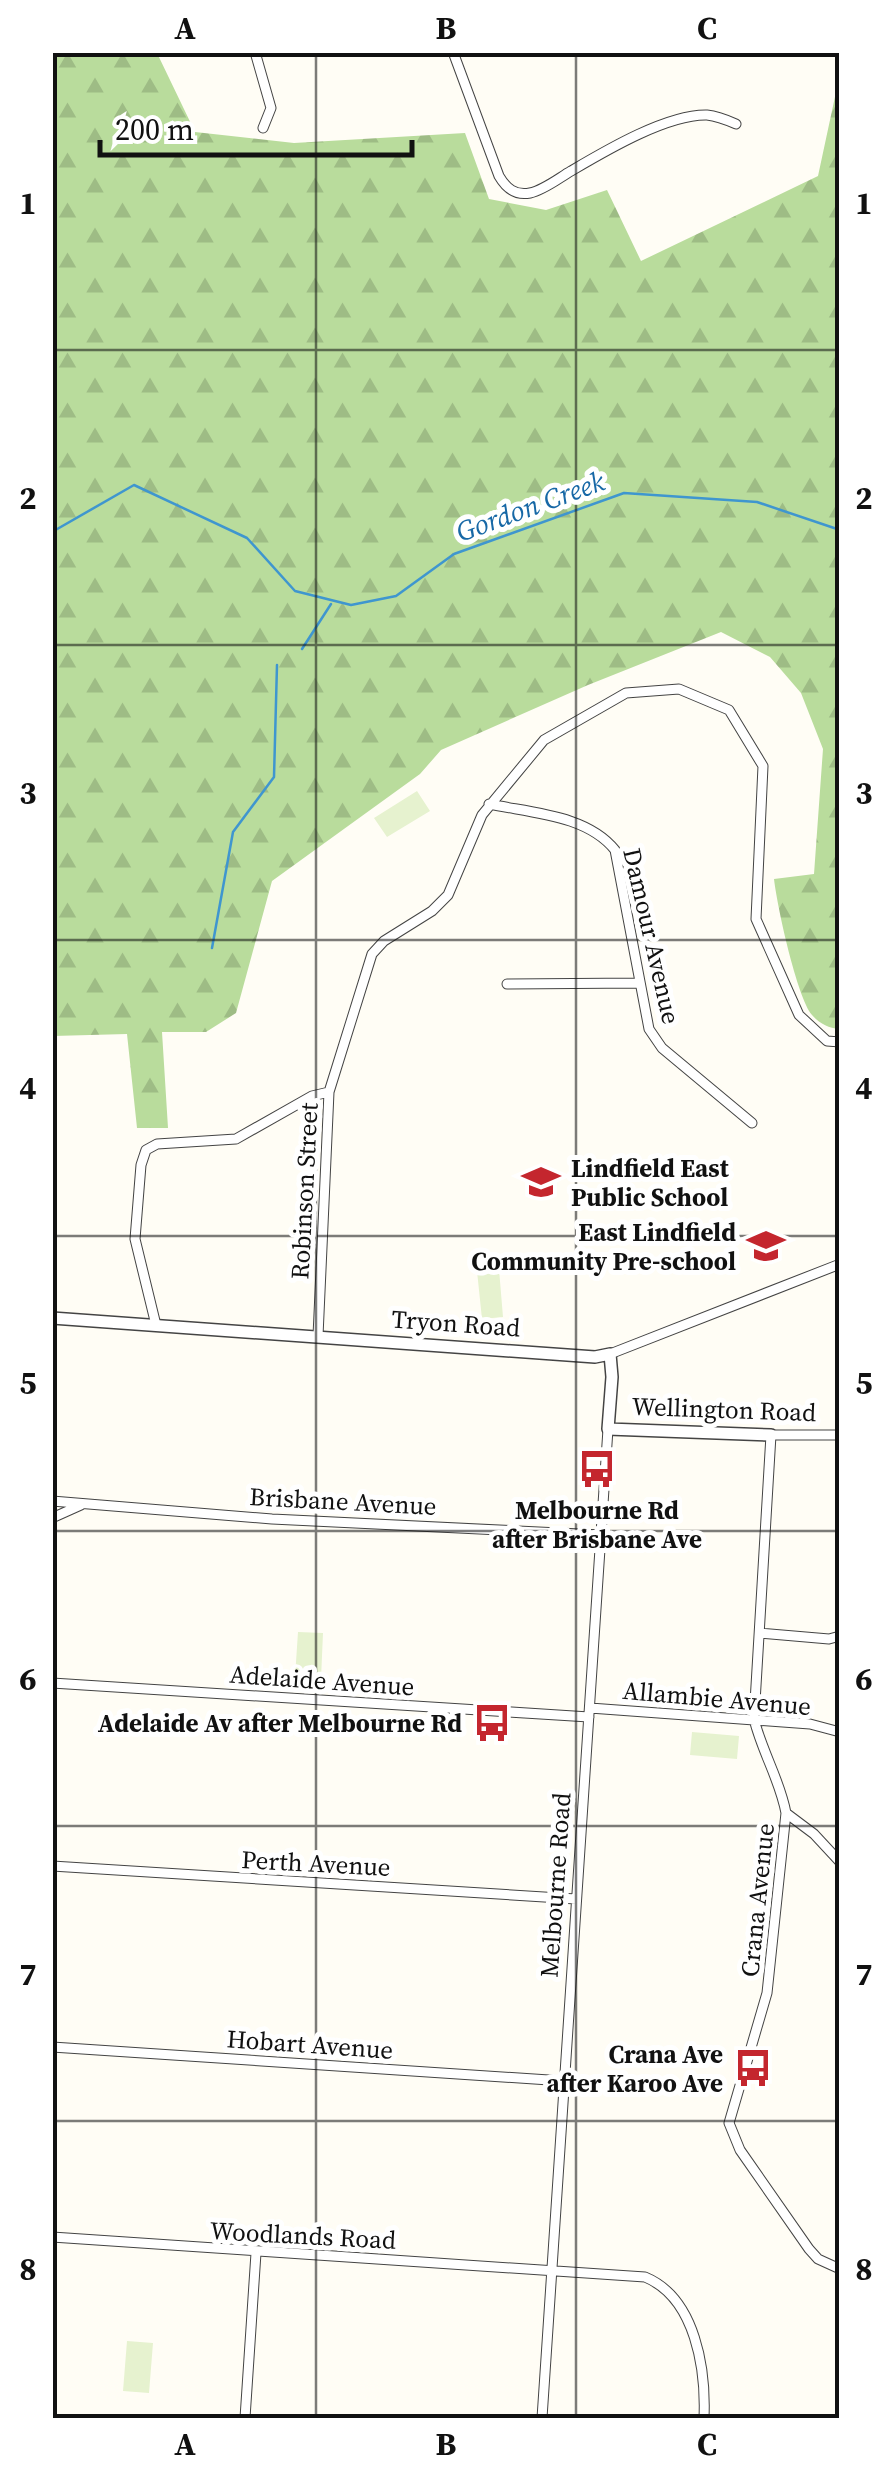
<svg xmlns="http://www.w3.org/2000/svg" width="892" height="2471" font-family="'Source Serif 4',serif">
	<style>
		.forest { fill: url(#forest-firs) }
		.pitch { fill: #e6f2cf }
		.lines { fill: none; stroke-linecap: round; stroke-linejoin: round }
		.stream { stroke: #3f96cf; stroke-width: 2.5 }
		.minor-casing { stroke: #444; stroke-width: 11 }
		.tertiary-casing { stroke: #444; stroke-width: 14 }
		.minor { stroke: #fff; stroke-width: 9 }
		.tertiary { stroke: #fff; stroke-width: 11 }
		.grid { fill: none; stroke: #111; stroke-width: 2.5; stroke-opacity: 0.55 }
		.labels { text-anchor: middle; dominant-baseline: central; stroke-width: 10; stroke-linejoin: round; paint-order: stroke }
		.street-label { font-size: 25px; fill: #111; stroke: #fff }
		.poi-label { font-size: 25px; font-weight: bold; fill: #111; stroke: #fff; text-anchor: end }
		.water-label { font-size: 28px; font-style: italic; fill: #1768a6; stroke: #fff }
		.neatline { fill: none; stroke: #111; stroke-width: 4 }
		.grid-label { font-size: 32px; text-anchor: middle; font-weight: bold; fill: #111 }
	</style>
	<defs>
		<pattern id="forest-firs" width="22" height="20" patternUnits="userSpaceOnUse" patternTransform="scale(2.5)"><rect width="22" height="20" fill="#b9dc9c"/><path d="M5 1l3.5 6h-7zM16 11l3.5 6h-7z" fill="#9ebc85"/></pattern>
	</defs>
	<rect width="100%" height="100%" fill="#fffdf5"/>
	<path class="forest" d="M52,53H157L195,132L294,143L465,133L489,199L546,210L607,190L641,261L818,176L839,78V1029C829,1028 820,1024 812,1015C797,997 777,906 774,879L814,874L823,749L801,693L770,657L721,632L588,685L441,750L420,774L272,881L236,1013L206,1032H162L168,1128H137L127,1034L53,1036Z"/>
	<path class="pitch" d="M417,791L430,811L387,837L374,818Z
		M499,1269L503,1317L482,1319L477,1271Z
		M298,1632L323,1633L321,1679L295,1677Z
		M692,1732L739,1736L737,1759L690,1755Z
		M127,2341L153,2343L149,2393L123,2391Z"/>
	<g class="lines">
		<path class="stream" d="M52,532L134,485L247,538L295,591L351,605L396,596L454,554L624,493L757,502L840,530
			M302,649L331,604
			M212,948L233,832L274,777L277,665"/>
		<g class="minor-casing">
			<path id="minor" d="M255,52L271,108L263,128
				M453,52L499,176C506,188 515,196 530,193C544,190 559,178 571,171C605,151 667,114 707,115C717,116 727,120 736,124
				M489,804C532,813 587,815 615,850L649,1029L662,1048L752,1123
				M507,984L639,983
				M156,1325L135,1239L141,1165L146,1150L157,1144L236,1139L312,1096L329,1092
				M318,1336L329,1092L372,954L384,941L432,911L448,895L482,815L544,740L626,693L679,689L729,710L763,766L756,919L799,1015L827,1041L840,1042
				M610,1354L840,1264
				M840,1435H771L754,1719C762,1752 780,1780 786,1813L767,1993L729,2123L740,2150L809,2249L818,2259L840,2269
				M52,1501L272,1519L601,1535
				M52,1518L81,1505
				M760,1633L829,1639L840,1636
				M52,1683L589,1717
				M590,1708L810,1724L840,1732
				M786,1813L814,1834L840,1862
				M52,1866L576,1899
				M52,2047L564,2081
				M52,2237L645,2277C696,2298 706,2370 704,2418
				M245,2418L256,2253
				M542,2418L608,1429"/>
		</g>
		<g class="tertiary-casing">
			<path id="tertiary" d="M52,1318L595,1357L610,1354L612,1377L608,1429L771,1435"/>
		</g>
		<use href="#minor" class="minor"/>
		<use href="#tertiary" class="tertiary"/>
	</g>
	<path class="grid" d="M316,52V2418M576,52V2418M52,350H840M52,645H840M52,940H840M52,1236H840M52,1531H840M52,1826H840M52,2121H840"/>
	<defs>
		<g id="school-bare" transform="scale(3)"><path d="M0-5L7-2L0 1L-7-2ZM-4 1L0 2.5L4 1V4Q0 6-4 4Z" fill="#c4262e" stroke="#fff" stroke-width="2.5" paint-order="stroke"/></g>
		<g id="bus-bare" transform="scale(3)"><path d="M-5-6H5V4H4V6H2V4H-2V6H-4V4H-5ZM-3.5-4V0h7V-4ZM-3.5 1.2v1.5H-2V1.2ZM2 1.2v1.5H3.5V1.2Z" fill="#c4262e" stroke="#fff" stroke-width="2.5" paint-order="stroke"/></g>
	</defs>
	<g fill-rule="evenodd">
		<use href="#school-bare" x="541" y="1182"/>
		<use href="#school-bare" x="766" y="1246"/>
		<use href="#bus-bare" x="597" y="1469"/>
		<use href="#bus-bare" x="492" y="1723"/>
		<use href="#bus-bare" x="753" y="2068"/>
	</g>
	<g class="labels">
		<g class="street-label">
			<text transform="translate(652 936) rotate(77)">Damour Avenue</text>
			<text transform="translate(304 1191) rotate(-87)">Robinson Street</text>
			<text transform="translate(456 1323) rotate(4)">Tryon Road</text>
			<text transform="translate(724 1409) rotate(2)">Wellington Road</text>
			<text transform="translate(343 1501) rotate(3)">Brisbane Avenue</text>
			<text transform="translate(322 1680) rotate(4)">Adelaide Avenue</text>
			<text transform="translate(717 1698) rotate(5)">Allambie Avenue</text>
			<text transform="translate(316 1863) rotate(3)">Perth Avenue</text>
			<text transform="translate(555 1885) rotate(-86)">Melbourne Road</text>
			<text transform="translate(757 1900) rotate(-84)">Crana Avenue</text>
			<text transform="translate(310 2044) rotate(4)">Hobart Avenue</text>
			<text transform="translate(303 2235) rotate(3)">Woodlands Road</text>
		</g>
		<g class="poi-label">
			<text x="571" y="1168" text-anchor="start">Lindfield East<tspan x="571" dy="29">Public School</tspan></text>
			<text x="736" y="1232">East Lindfield<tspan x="736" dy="29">Community Pre-school</tspan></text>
			<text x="597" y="1510" text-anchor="middle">Melbourne Rd<tspan x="597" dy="29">after Brisbane Ave</tspan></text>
			<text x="462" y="1723">Adelaide Av after Melbourne Rd</text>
			<text x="723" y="2054">Crana Ave<tspan x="723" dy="29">after Karoo Ave</tspan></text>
		</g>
		<g class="water-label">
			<text transform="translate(530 506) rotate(-20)">Gordon Creek</text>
		</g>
	</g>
	<rect width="892" height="2471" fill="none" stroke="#ffffff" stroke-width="110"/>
	<path d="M100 140v15h312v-15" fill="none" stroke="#111111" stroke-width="5"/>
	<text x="115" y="140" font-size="30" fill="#111111" stroke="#ffffff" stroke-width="8" paint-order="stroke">200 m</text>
	<rect x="55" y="55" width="782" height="2361" class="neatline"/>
	<g class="grid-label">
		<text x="185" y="39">A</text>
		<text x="446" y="39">B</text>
		<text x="707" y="39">C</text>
		<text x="28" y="214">1</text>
		<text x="864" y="214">1</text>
		<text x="28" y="509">2</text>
		<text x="864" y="509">2</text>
		<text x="28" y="804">3</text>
		<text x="864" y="804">3</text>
		<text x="28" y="1099">4</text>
		<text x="864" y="1099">4</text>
		<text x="28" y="1394">5</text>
		<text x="864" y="1394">5</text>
		<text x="28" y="1690">6</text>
		<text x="864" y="1690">6</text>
		<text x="28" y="1985">7</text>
		<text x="864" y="1985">7</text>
		<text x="28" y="2280">8</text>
		<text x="864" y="2280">8</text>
		<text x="185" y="2455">A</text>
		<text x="446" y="2455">B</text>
		<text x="707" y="2455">C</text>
	</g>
</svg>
